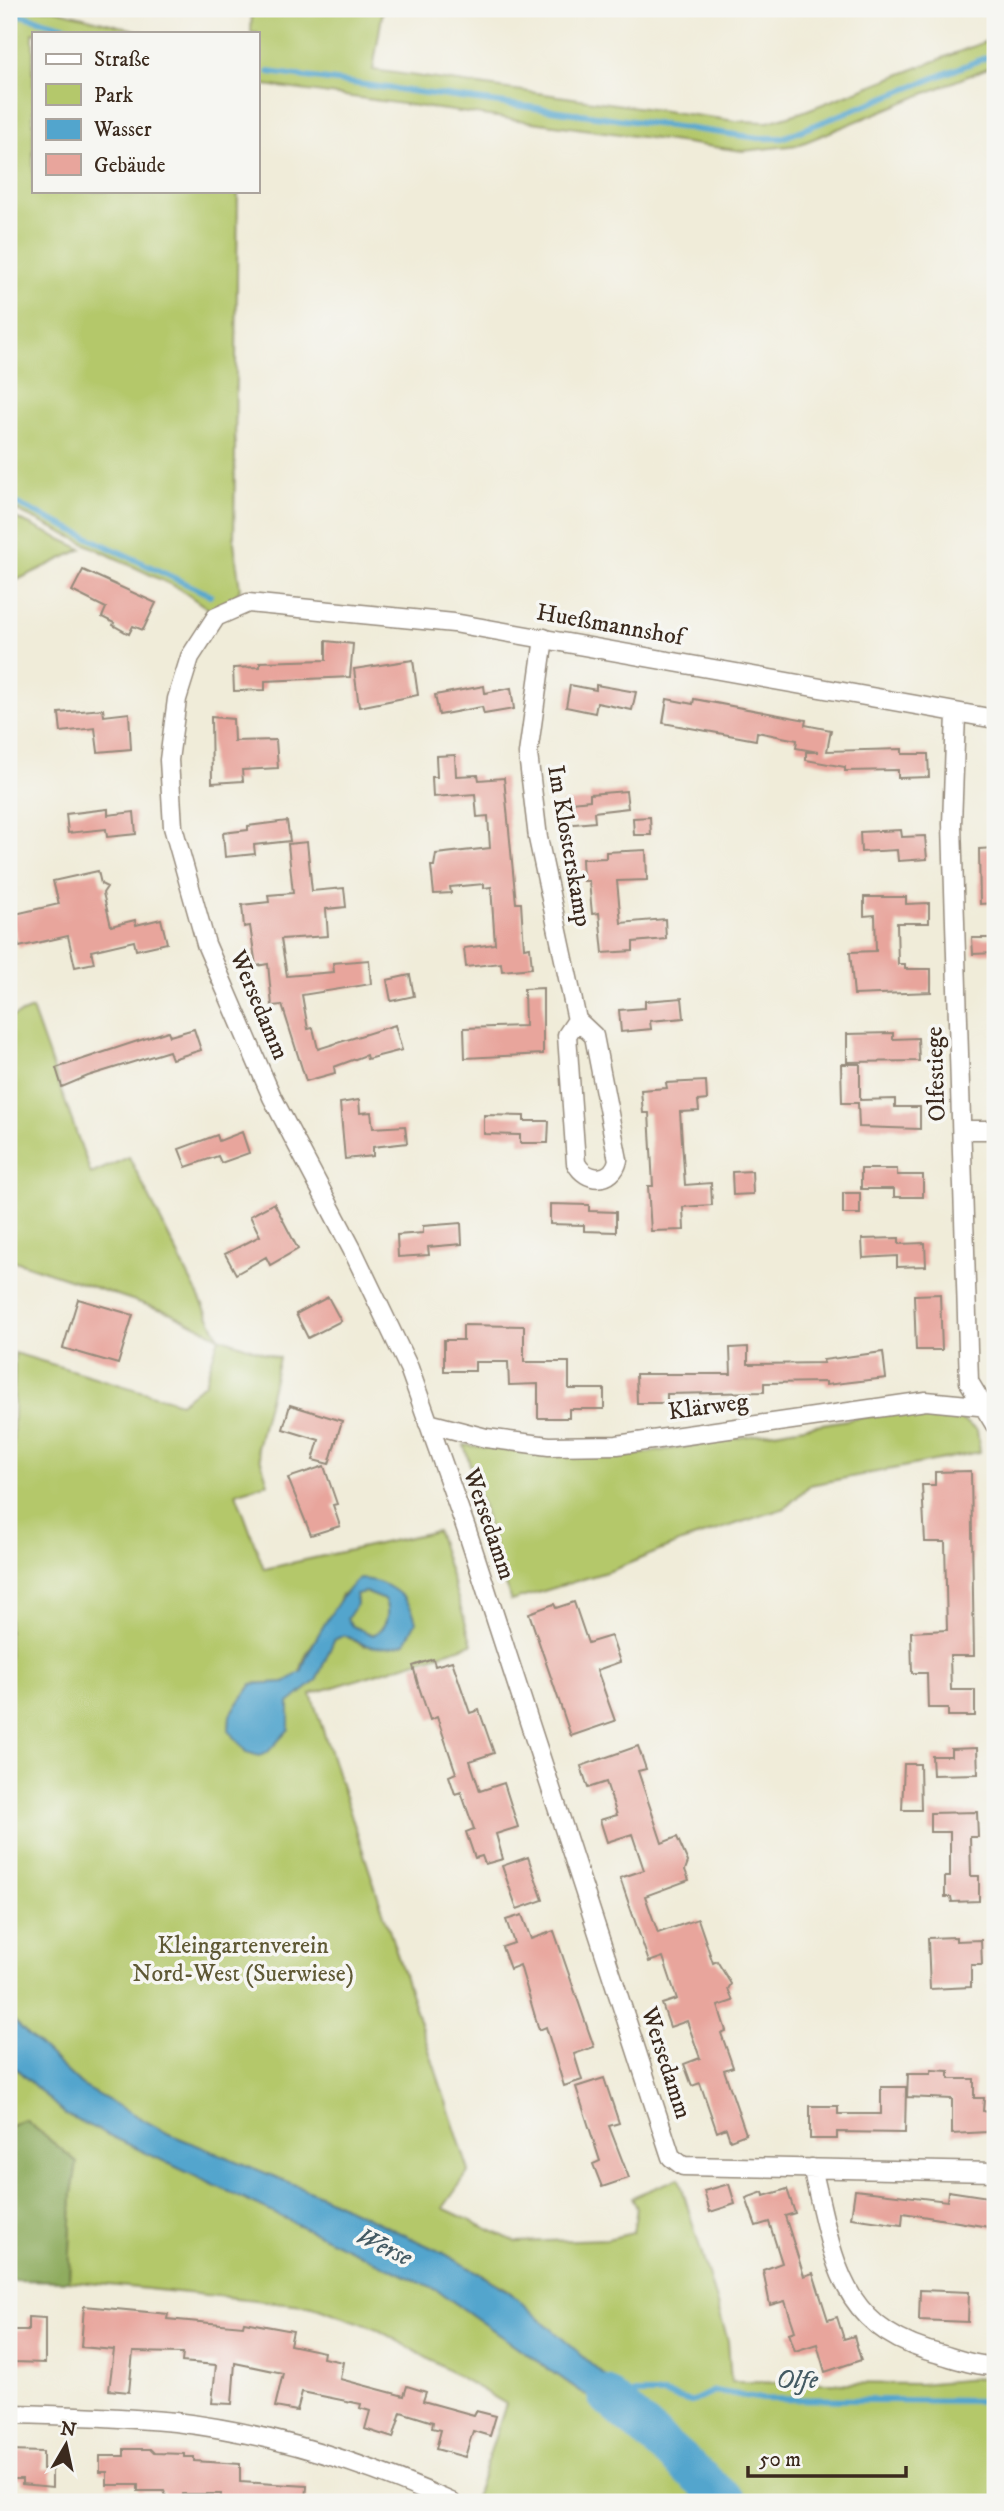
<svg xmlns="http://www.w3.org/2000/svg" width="1004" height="2511" font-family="'IM FELL DW Pica',serif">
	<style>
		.green { fill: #b4c86b; stroke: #787944; stroke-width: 2; fill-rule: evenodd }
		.forest { fill: #8fac5f; stroke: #656b3e; stroke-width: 2 }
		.water { fill: #52a5cd; stroke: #466876; stroke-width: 2; fill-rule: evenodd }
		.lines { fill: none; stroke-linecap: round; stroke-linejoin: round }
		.stream { stroke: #52a5cd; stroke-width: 6 }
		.river { stroke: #52a5cd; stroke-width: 38 }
		.building { fill: #e8a59c }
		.minor-casing { stroke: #968b7c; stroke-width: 21 }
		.minor { stroke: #fff; stroke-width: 18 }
		.labels { text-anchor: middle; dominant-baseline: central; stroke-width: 7; stroke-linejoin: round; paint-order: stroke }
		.street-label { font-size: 24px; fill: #3b2a1e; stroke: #f6f6f2 }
		.park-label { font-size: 24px; fill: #5f5935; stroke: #f6f6f2 }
		.water-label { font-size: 26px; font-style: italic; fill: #445b64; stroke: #f6f6f2 }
	</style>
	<rect width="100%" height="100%" fill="#f6f6f2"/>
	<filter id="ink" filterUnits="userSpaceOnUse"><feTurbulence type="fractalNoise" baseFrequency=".0143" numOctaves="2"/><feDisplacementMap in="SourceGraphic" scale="14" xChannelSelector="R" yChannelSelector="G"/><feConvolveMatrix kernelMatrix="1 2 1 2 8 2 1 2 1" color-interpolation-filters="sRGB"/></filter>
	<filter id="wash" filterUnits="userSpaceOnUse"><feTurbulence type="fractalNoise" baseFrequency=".00686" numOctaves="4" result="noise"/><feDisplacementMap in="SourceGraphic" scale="28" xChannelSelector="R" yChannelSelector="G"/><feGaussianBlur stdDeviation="1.57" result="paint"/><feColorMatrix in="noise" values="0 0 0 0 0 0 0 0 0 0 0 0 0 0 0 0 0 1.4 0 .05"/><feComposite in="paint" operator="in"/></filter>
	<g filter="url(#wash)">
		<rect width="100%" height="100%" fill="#f0ecd9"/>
		<path class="green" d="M9,9H52L147,33H33V191H238L234,542L240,589L234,598L210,610L178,588L9,507Z
			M252,9H383L373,70L736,121L768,122L802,112L995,38V65L798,145L743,151L257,84V33H251Z
			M9,515L82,549L9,584Z
			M32,1009L91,1174L129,1157L219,1337L279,1358L257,1448L268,1483L236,1493L264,1569L437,1531L472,1644L311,1694L469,2171L443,2208L516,2242L607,2239L633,2233L637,2208L632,2197L679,2178L728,2341L731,2382L920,2384L995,2377V2502H478L474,2500L506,2404L375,2328L313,2306L69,2281L72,2193L77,2162L25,2120L9,2127V2062L66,2115L438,2291L607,2410L646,2428L507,2289L445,2254L315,2193L169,2134L81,2085L9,2017V1450L13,1448L15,1353L180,1403L205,1383L219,1337L171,1313L9,1259V1018ZM381,1583L405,1643L364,1646L344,1635L334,1640L316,1681L288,1703L246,1752L229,1730L230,1715L252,1684C267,1681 283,1686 296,1677C303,1671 301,1664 305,1657C316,1635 334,1618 342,1594Z
			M925,1407L957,1417L977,1430L980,1452L810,1485L785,1508L681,1542L613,1570L511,1601L464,1445L549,1455L623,1457Z
			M365,1592L385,1600C390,1614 387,1628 373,1635L352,1626L346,1619L357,1604L356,1594Z"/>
		<path class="forest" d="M25,2120L77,2162L72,2193L69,2281L9,2280V2127Z"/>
		<path class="water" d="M359,1579C385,1579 411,1596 416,1622L405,1643C382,1652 365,1647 344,1635L334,1640L316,1681L289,1703V1729L267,1753L259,1756L246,1752L229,1730L230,1715L252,1684L285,1682L302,1671C305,1653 344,1588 359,1579ZM365,1592L385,1600C390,1614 387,1628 373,1635L352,1626L347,1619L357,1604L356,1594Z
			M9,2017L81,2085L169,2134L315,2193L445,2254L507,2290L611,2381L648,2429L607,2410L438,2291L66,2115L9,2062Z"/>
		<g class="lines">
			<path class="stream" d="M9,12L89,33
				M269,72L759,138H782L995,54
				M9,500L210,595
				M617,2394H664L691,2402L714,2391L764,2399L995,2401"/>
			<path class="river" d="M606,2395L728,2502"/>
		</g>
		<g id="blocks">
			<path class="building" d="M83,570L156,603L143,630L133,626L129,634L113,625L114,623L102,617L106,608L72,591Z
				M326,641L353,644L350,677L265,681V690L234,691L233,668L260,667V662L326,660Z
				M413,660L418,695L359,707L354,669Z
				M570,685L596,690V685L636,692L632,710L597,703L595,713L566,707Z
				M484,686L485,693L511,688L514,709L484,714L482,707L439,715L435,695Z
				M667,699L693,704L694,699L806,720L805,725L831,730L827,751L902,749V754H928L929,777L898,778V770L845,771V767L806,760V752H818L796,748L797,740L757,732L756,740L663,723Z
				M103,709L104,716L129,713L131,749L98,752L95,728L61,732L59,713Z
				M211,717L233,719L234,741L276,740L278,768L242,770L243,781L212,783Z
				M455,755L456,776L478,775L479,780L504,778L516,903H521L524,948L530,947L532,968L502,971L501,963L466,967L464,948L495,944L491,887L484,888V884L450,887L451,893L434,894L431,866H434L436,854L490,848L488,816L477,817L475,794L433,797L432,777H437L436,756Z
				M626,791L628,808L594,812L595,822L564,825L562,803L590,800V794Z
				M108,809V815L134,812L136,834L107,837L106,829L68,833L66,814Z
				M650,817L651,835H634L633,818Z
				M287,821L290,841L254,845L255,854L225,857L223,833L248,830V826Z
				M901,830L902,837L925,836L927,859L898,861L897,850L861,852L860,832Z
				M307,842L312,891L344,888L346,907L326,909L328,936L281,939L287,976L334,972L333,963L369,960L371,984L302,995L308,1029L313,1028L318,1049L395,1025L402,1050L367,1059L366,1055L334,1067L335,1073L306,1081L282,1005L272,1006L268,964L256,966L250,926L244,927L242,905L269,902L268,895L293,893L288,844Z
				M995,848V903L980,904L979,849Z
				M646,850L647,880L617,881L621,923L665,919L666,939L633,942V951L603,953L599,913L592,914L589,881H583L582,859L606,858V852Z
				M98,871L101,884L107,887L103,893L111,926L135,920L136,925L161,919L167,943L136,950L134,941L91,951L94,963L75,967L68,936L19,947L11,915L59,904L53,881Z
				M864,897H906V904L929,903V923H897L898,964H905V969H931V992L854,995L850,952L876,951L875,915L864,916Z
				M972,938H995V953L973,954Z
				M410,975L414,996L391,1001L387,980Z
				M543,988V1054L465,1058L464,1028L525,1026L524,989Z
				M682,998L684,1018L650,1021L651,1029L621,1032L619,1010L645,1008V1001Z
				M194,1029L201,1050L172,1059L169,1051L88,1076L62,1087L56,1068L168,1031L170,1036Z
				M893,1033V1039L918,1038L919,1061L847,1062V1034Z
				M841,1064H860V1100L895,1099V1107H920V1129L859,1127L858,1103H842Z
				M706,1081L707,1100L698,1101L699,1111L680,1112L685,1185L711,1183L712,1205L683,1207L684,1230L651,1231L648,1186H653L649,1113H643L641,1090L667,1088L666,1083Z
				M359,1100L360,1113L371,1112L373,1128L405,1126L407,1143L373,1147V1156L345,1159L340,1103Z
				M484,1115L524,1116V1121H549L548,1143H520V1135L484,1134Z
				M242,1132L249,1153L221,1163L218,1156L186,1167L179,1149L217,1135L219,1141Z
				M861,1169H897V1175H923V1197H894V1189H861Z
				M752,1171L753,1194L733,1195L732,1172Z
				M843,1193H860V1214H843Z
				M274,1203L298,1249L270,1265L266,1257L236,1274L225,1254L260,1236L250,1216Z
				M550,1204L589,1205V1211L616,1212V1232L584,1231V1225L550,1224Z
				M461,1223L462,1244L428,1247L429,1255L398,1257L397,1235L423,1233V1226Z
				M899,1238V1244L925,1243L926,1266L897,1267V1256L863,1258L862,1239Z
				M940,1294L942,1350H916L914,1295Z
				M328,1297L341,1321L308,1338L296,1314Z
				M78,1299L133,1315L118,1364L63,1348Z
				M463,1325L524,1326V1362H569V1389H604V1409H569V1418H538V1384L509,1385L508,1362H475V1371H444V1340H463Z
				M748,1347V1364L824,1363L823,1360L883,1352L886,1378L826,1385V1382L764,1383V1392L667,1394V1403H637L636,1374H731L730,1348Z
				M290,1405L342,1421L329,1464L313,1460L319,1440L283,1429Z
				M324,1466L337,1504L333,1505L340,1526L311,1535L288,1478Z
				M971,1471L974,1656H950L951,1690H975V1716H948V1708H928L927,1673H912L911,1632L947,1630L945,1542H925L922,1485H935V1472Z
				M574,1602L588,1643L611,1636L620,1662L597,1670L615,1721L571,1736L529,1613L554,1604L556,1608Z
				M433,1659L435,1666L452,1661L470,1713L479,1710L494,1753L470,1761L480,1791L504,1783L518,1827L496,1834L503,1859L485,1864L482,1856L475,1858L466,1832L474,1829L461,1792L455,1794L449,1776L456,1773L437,1717L430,1720L418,1684L413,1666Z
				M638,1746L646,1769L638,1771L662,1843L677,1837L688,1862L685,1870L689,1880L645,1896L658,1933L698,1919L713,1963L717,1961L731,1984L728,1989L733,2001L718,2006L726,2031L721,2033L733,2067L724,2070L746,2134L730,2140L726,2128L717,2132L700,2083L692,2086L684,2064L700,2058L687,2021L670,2027L662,2004L677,1999L663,1957L649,1962L620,1878L644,1870L632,1834L607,1842L600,1820L617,1815L606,1782L588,1788L581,1766Z
				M977,1748L978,1774L933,1775L932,1756H951V1749Z
				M904,1764H920L921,1810H902Z
				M977,1812L978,1837H970L971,1876H979V1901L952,1902L951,1897H945V1877H950V1832H930V1813Z
				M528,1857L543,1900L517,1909L502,1866Z
				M522,1915L531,1939L554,1931L594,2047L574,2054L582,2080L564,2086L546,2027L539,2030L520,1965L510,1969L502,1947L514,1943L506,1920Z
				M956,1937V1941L981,1940L982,1965H971V1987L930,1989L928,1938Z
				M931,2070L949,2071V2079H974V2098H984L983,2111L988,2112L987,2132L952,2134V2099L907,2097L908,2074H931Z
				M604,2078L619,2123L609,2126L629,2178L602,2187L593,2164L600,2161L576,2087Z
				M881,2087H906L905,2133L837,2132V2139H810V2106H838V2114H881Z
				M729,2184L735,2204L710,2212L704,2191Z
				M787,2189L795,2213L785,2216L804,2276L813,2273L828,2320L837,2317L844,2339L854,2336L861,2360L825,2372L817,2344L795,2351L789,2333L795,2331L785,2301L770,2305L763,2270L782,2263L769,2222L756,2226L746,2198L763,2192L764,2196Z
				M855,2190L947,2201L948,2191L995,2198V2228L903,2213L902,2225L851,2218Z
				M920,2290L969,2292L968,2322L919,2320Z
				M84,2306L168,2314L167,2319L243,2326L244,2322L293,2331L290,2345L324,2352L323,2358L343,2362L340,2379L404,2396L407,2386L426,2392L423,2401L474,2415L476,2411L496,2416L490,2436L473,2431L465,2457L436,2449L441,2430L432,2428L433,2422L401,2412L393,2438L365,2429L370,2411L360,2408L361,2404L302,2392L297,2411L275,2407L283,2373L235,2363L232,2404L212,2403L216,2365L182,2362L183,2353L133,2352L129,2392L109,2390L114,2350L81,2347Z
				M28,2317L45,2318V2363L13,2362L14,2330H28Z
				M124,2449H150L154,2453L184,2454V2457H194V2461L240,2464V2482L307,2486L306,2502H221V2494H183L182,2501H168L164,2491H138V2485H107V2472H100V2456H124Z
				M9,2451L43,2452V2469H52V2487L22,2484V2479H9Z"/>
		</g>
	</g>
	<g filter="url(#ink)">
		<use href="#blocks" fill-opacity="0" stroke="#968b7c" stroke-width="2"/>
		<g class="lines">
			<g class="minor-casing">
				<path id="minor" d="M544,638L528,754L538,838L577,1020L567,1035L576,1163C586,1183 613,1183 618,1160L594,1036L577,1020
					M956,714L952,824L969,1382L995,1425
					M995,719L454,623L248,603L216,617L190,657L177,699L169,760L173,827L206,944L272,1097L352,1249L409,1368L467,1531L671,2157L683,2166L995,2172
					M963,1130H995
					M428,1423L486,1438L549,1446L617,1445L926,1401L989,1407
					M812,2168C835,2259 836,2329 943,2355C960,2360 977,2366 995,2366
					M9,2414C64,2415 120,2417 175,2422C269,2433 365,2463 451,2502"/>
			</g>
			<use href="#minor" class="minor"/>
		</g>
	</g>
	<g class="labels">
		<g class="street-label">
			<text transform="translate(610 625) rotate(10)">Hueßmannshof</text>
			<text transform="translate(569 846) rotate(80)">Im Klosterskamp</text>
			<text transform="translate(259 1005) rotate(67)">Wersedamm</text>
			<text transform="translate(936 1074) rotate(-92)">Olfestiege</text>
			<text transform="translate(708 1407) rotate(-8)">Klärweg</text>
			<text transform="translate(489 1524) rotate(71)">Wersedamm</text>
			<text transform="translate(666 2063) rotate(72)">Wersedamm</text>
		</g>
		<g class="park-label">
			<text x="243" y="1946">Kleingartenverein<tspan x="243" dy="28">Nord-West (Suerwiese)</tspan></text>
		</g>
		<g class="water-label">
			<text transform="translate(384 2247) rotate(25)">Werse</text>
			<text x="797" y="2380">Olfe</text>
		</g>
	</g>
	<rect width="1004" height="2511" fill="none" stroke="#f6f6f2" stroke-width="35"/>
	<rect x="32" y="32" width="228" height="161" fill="#f6f6f2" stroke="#aba49d" stroke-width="2"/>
	<rect x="46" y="54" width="35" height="10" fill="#ffffff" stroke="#aba49d" stroke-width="2"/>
	<text x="94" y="66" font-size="21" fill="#3b2a1e">Straße</text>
	<rect x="46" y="84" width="35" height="21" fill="#b4c86b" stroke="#aba49d" stroke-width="2"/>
	<text x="94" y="102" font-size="21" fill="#3b2a1e">Park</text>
	<rect x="46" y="119" width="35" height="21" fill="#52a5cd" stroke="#aba49d" stroke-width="2"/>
	<text x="94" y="136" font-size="21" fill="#3b2a1e">Wasser</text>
	<rect x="46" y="154" width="35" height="21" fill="#e8a59c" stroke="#aba49d" stroke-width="2"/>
	<text x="94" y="172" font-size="21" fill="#3b2a1e">Gebäude</text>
	<g transform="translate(66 2445) rotate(9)" stroke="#f6f6f2" stroke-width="5" paint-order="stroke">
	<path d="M0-5L12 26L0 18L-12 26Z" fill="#3b2a1e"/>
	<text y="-10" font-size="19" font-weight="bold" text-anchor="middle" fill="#3b2a1e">N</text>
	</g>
	<path d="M748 2466v10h158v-10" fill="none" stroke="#3b2a1e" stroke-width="3.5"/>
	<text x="759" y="2466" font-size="21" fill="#3b2a1e" stroke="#f6f6f2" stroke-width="5" paint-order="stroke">50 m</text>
</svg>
